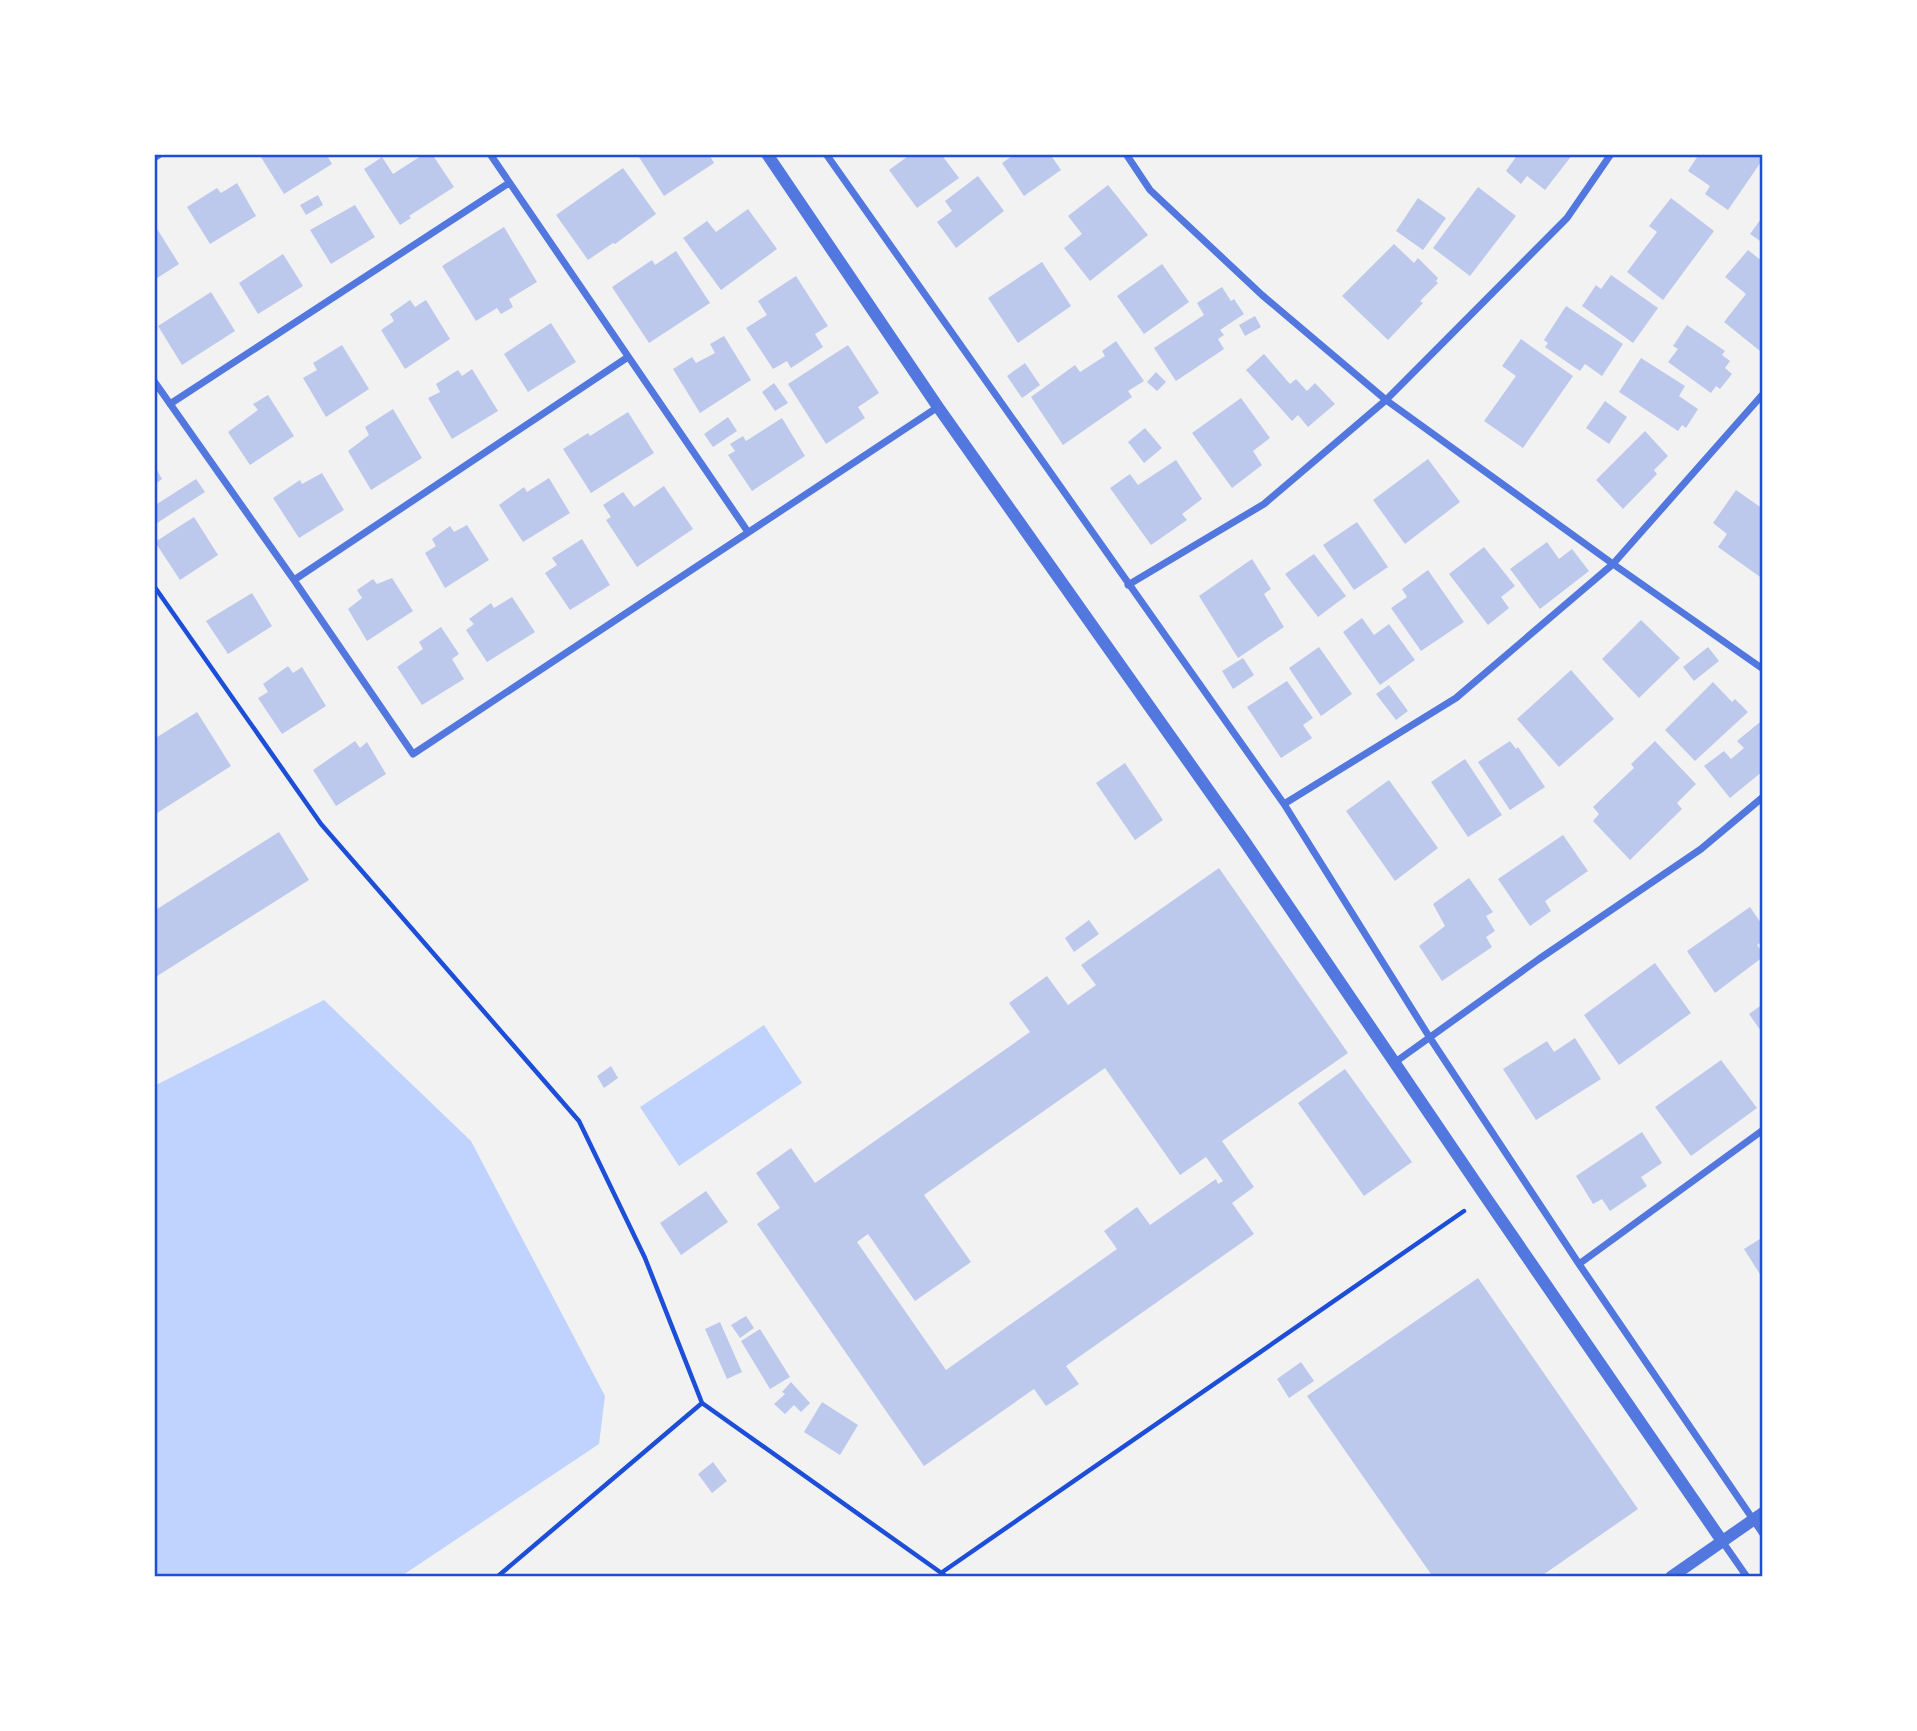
<svg xmlns="http://www.w3.org/2000/svg" width="1917" height="1731" font-family="'Source Sans 3',sans-serif">
	<style>
		.water { fill: #bfd3fe }
		.building { fill: #bdc9ec; fill-rule: evenodd }
		.lines { fill: none; stroke-linecap: round; stroke-linejoin: round }
		.path { stroke: #1d4ed8; stroke-width: 4.5 }
		.minor { stroke: #5277de; stroke-width: 7 }
		.tertiary { stroke: #5277de; stroke-width: 12 }
		.neatline { fill: none; stroke: #1d4ed8; stroke-width: 2.5 }
	</style>
	<rect width="100%" height="100%" fill="#f2f2f2"/>
	<path class="water" d="M324,1000L471,1141L605,1396L599,1444L400,1577H154V1086Z
		M764,1025L802,1083L679,1166L640,1107Z"/>
	<path class="building" d="M259,154H326L332,164L284,194Z
		M424,154H432L454,187L409,216L411,218L400,225L364,169L382,157L393,174Z
		M637,154H709L714,163L664,196Z
		M911,154H941L959,178L917,208L889,170Z
		M1015,154H1050L1061,170L1024,196L1002,163Z
		M1518,154H1573L1545,190L1527,176L1521,184L1506,171Z
		M1699,154H1763V159L1728,210L1705,194L1710,186L1688,171Z
		M623,168L656,214L615,244L613,243L588,260L556,215Z
		M978,176L1004,211L956,248L937,222L952,211L945,201Z
		M237,183L256,216L210,244L187,207L217,188L221,193Z
		M1108,185L1148,235L1090,281L1064,248L1082,234L1068,216Z
		M1478,187L1516,216L1470,276L1433,248Z
		M318,195L323,205L306,215L300,205Z
		M1418,198L1446,218L1423,250L1396,231Z
		M1671,198L1714,231L1663,300L1627,272L1657,232L1649,226Z
		M355,205L375,237L331,264L310,230Z
		M748,209L777,249L721,290L683,238L707,221L716,232Z
		M1763,216V243L1750,234Z
		M154,224L179,264L154,280Z
		M504,227L537,282L509,299L513,307L501,314L497,308L476,321L442,266Z
		M1394,244L1414,263L1418,258L1438,278L1436,281L1438,283L1420,301L1423,303L1388,340L1342,296Z
		M1748,250L1763,262V347L1760,351L1724,322L1746,294L1725,277Z
		M676,251L710,303L649,343L612,287L652,260L655,265Z
		M283,254L303,286L258,314L239,283Z
		M1042,262L1071,306L1018,343L988,298Z
		M1162,264L1189,302L1144,334L1117,296Z
		M1611,275L1658,308L1633,343L1582,306L1596,285L1601,289Z
		M796,276L828,326L815,334L823,347L791,368L787,361L773,369L746,328L767,315L758,301Z
		M1222,287L1231,301L1234,299L1244,314L1220,330L1224,335L1218,339L1224,349L1176,381L1154,348L1204,315L1197,303Z
		M211,292L235,331L182,365L158,326Z
		M410,300L415,307L426,300L450,339L405,369L381,330L394,321L390,314Z
		M1566,306L1623,344L1602,376L1585,364L1580,371L1545,347L1548,343L1544,340Z
		M1255,316L1261,327L1245,336L1239,325Z
		M551,323L576,362L528,392L504,354Z
		M1687,325L1725,351L1722,355L1730,361L1725,368L1732,374L1720,389L1716,386L1711,393L1668,362L1678,349L1673,346Z
		M724,336L751,380L700,413L673,369L692,357L696,363L715,353L710,344Z
		M1521,339L1573,376L1523,448L1484,421L1516,376L1502,366Z
		M1116,341L1144,381L1128,391L1132,397L1063,445L1031,397L1075,365L1080,372L1105,356L1102,351Z
		M342,345L369,389L326,417L303,378L317,370L313,363Z
		M848,345L879,393L858,407L865,418L826,444L788,384Z
		M1264,354L1290,384L1296,379L1307,391L1315,383L1335,404L1308,427L1298,415L1292,421L1246,370Z
		M1641,358L1685,386L1679,396L1698,409L1686,428L1682,425L1678,431L1619,392Z
		M1025,363L1040,385L1022,398L1007,376Z
		M472,369L498,411L452,439L428,398L440,392L436,384L458,370L462,376Z
		M1156,372L1166,382L1157,391L1147,382Z
		M774,383L788,403L775,411L762,392Z
		M268,395L294,436L250,465L228,432L258,410L253,404Z
		M1241,398L1270,438L1253,451L1262,465L1232,488L1192,433Z
		M1605,401L1627,417L1609,444L1586,428Z
		M393,409L422,458L371,490L348,451L369,435L365,427Z
		M628,412L654,453L591,493L563,449L588,433L590,436Z
		M728,417L737,431L713,447L704,434Z
		M782,418L805,456L752,491L728,455L735,451L730,444L743,436L746,441Z
		M1145,428L1162,448L1144,463L1128,442Z
		M1645,431L1668,456L1654,470L1657,474L1623,509L1596,480Z
		M1428,459L1460,502L1405,544L1373,500Z
		M1176,460L1202,499L1182,514L1187,520L1151,545L1110,488L1130,474L1138,485Z
		M154,465L162,479L154,485Z
		M322,473L344,510L299,538L273,498L300,480L302,484Z
		M549,478L570,513L523,542L499,505L524,487L527,492Z
		M196,479L205,492L154,525V506Z
		M664,486L693,529L637,567L606,520L611,517L603,505L623,492L634,507Z
		M1736,490L1763,509V579L1718,547L1727,534L1713,523Z
		M194,517L218,555L180,580L155,542Z
		M1357,522L1388,567L1354,590L1323,545Z
		M467,525L489,560L445,588L425,553L436,546L432,539L450,526L454,532Z
		M582,539L610,585L570,610L545,573L557,565L552,558Z
		M1547,542L1559,559L1572,549L1589,571L1540,609L1510,569Z
		M1484,547L1515,586L1501,597L1509,608L1488,625L1449,574Z
		M1314,554L1346,596L1318,617L1285,574Z
		M1252,559L1271,589L1264,594L1284,627L1238,658L1199,596Z
		M1428,570L1464,622L1421,651L1391,608L1407,597L1402,589Z
		M392,578L413,611L367,641L348,609L362,598L357,590L373,579L377,584Z
		M252,593L272,626L228,654L206,621Z
		M512,597L535,632L487,662L466,630L474,624L469,619L491,603L494,608Z
		M1362,618L1374,635L1389,624L1415,660L1380,685L1343,632Z
		M1641,620L1680,658L1639,698L1602,659Z
		M441,627L459,654L452,659L464,679L422,705L397,667L423,649L419,642Z
		M1319,647L1352,694L1321,716L1289,668Z
		M1708,647L1719,661L1694,681L1683,667Z
		M1243,658L1254,675L1233,689L1222,671Z
		M288,666L293,673L302,667L326,706L282,734L258,698L268,692L263,684Z
		M1571,670L1614,719L1559,767L1517,719Z
		M1287,681L1313,718L1303,725L1312,738L1281,758L1247,707Z
		M1713,682L1732,702L1735,699L1748,712L1695,761L1665,730Z
		M1389,685L1408,711L1396,720L1376,694Z
		M197,712L231,766L154,815V739Z
		M1760,722L1763,726V771L1730,798L1704,766L1724,751L1731,759L1744,748L1737,741Z
		M355,741L360,748L367,742L386,774L336,806L313,770Z
		M1510,741L1516,749L1518,747L1545,787L1510,810L1478,762Z
		M1655,741L1696,784L1677,803L1682,809L1630,860L1593,821L1599,814L1593,807L1634,768L1631,764Z
		M1465,759L1502,815L1468,837L1431,782Z
		M1125,763L1163,820L1135,840L1096,783Z
		M1389,780L1438,848L1395,881L1346,811Z
		M279,832L309,880L154,978V911Z
		M1563,835L1588,871L1545,901L1551,911L1530,926L1498,879Z
		M1219,868L1348,1053L1222,1141L1254,1187L1232,1203L1254,1234L1066,1366L1079,1384L1046,1406L1034,1389L924,1466L757,1224L780,1208L756,1173L791,1148L815,1183L1030,1032L1009,1003L1047,976L1068,1005L1096,985L1081,965ZM1105,1068L1180,1175L1206,1157L1223,1181L1218,1184L1216,1179L1150,1225L1137,1207L1104,1231L1117,1249L946,1370L857,1242L868,1234L915,1301L971,1262L924,1195Z
		M1469,878L1493,912L1486,916L1495,931L1486,937L1492,947L1442,981L1419,946L1445,926L1433,904Z
		M1750,907L1763,926V941L1757,945L1763,953V957L1715,993L1687,951Z
		M1089,920L1099,934L1074,952L1065,938Z
		M1655,963L1691,1013L1619,1065L1584,1015Z
		M1763,1004V1034L1749,1014Z
		M1575,1038L1601,1079L1536,1120L1503,1069L1547,1041L1554,1052Z
		M1721,1060L1757,1108L1691,1156L1655,1107Z
		M611,1066L618,1078L604,1088L597,1076Z
		M1345,1069L1412,1162L1364,1196L1298,1103Z
		M1642,1132L1662,1163L1641,1177L1647,1186L1610,1211L1602,1199L1593,1204L1576,1176Z
		M706,1191L728,1222L681,1255L660,1223Z
		M1763,1237V1279L1744,1249Z
		M1478,1278L1638,1509L1540,1577H1433L1307,1396Z
		M746,1316L754,1328L740,1338L731,1325Z
		M720,1322L742,1372L727,1379L705,1329Z
		M760,1329L790,1377L770,1389L741,1341Z
		M1301,1362L1314,1381L1289,1398L1277,1379Z
		M791,1382L810,1403L801,1412L794,1405L785,1414L774,1404L785,1394L782,1392Z
		M822,1402L858,1425L840,1455L804,1432Z
		M713,1462L727,1481L712,1493L698,1474Z"/>
	<g class="lines">
		<path class="path" d="M154,586L321,824L579,1121L645,1258L702,1403L947,1577
			M941,1573L1464,1211
			M497,1577L702,1403"/>
		<path class="minor" d="M490,154L748,532
			M826,154L1284,804L1430,1038L1579,1264L1763,1534
			M1126,154L1150,190L1262,295L1386,400L1613,564L1763,669
			M154,158L160,154
			M154,381L294,580L413,754L938,407
			M170,404L509,183
			M294,580L628,357
			M1128,585L1264,504L1386,400L1567,218L1611,154
			M1284,804L1456,698L1613,564L1763,394
			M1394,1063L1539,959L1701,849L1763,797
			M1579,1264L1763,1130
			M1722,1541L1747,1577"/>
		<path class="tertiary" d="M767,154L938,407L1243,839L1485,1196L1722,1541
			M1671,1577L1763,1513"/>
	</g>
	<rect width="1917" height="1731" fill="none" stroke="#ffffff" stroke-width="312"/>
	<rect x="156" y="156" width="1605" height="1419" class="neatline"/>
</svg>
